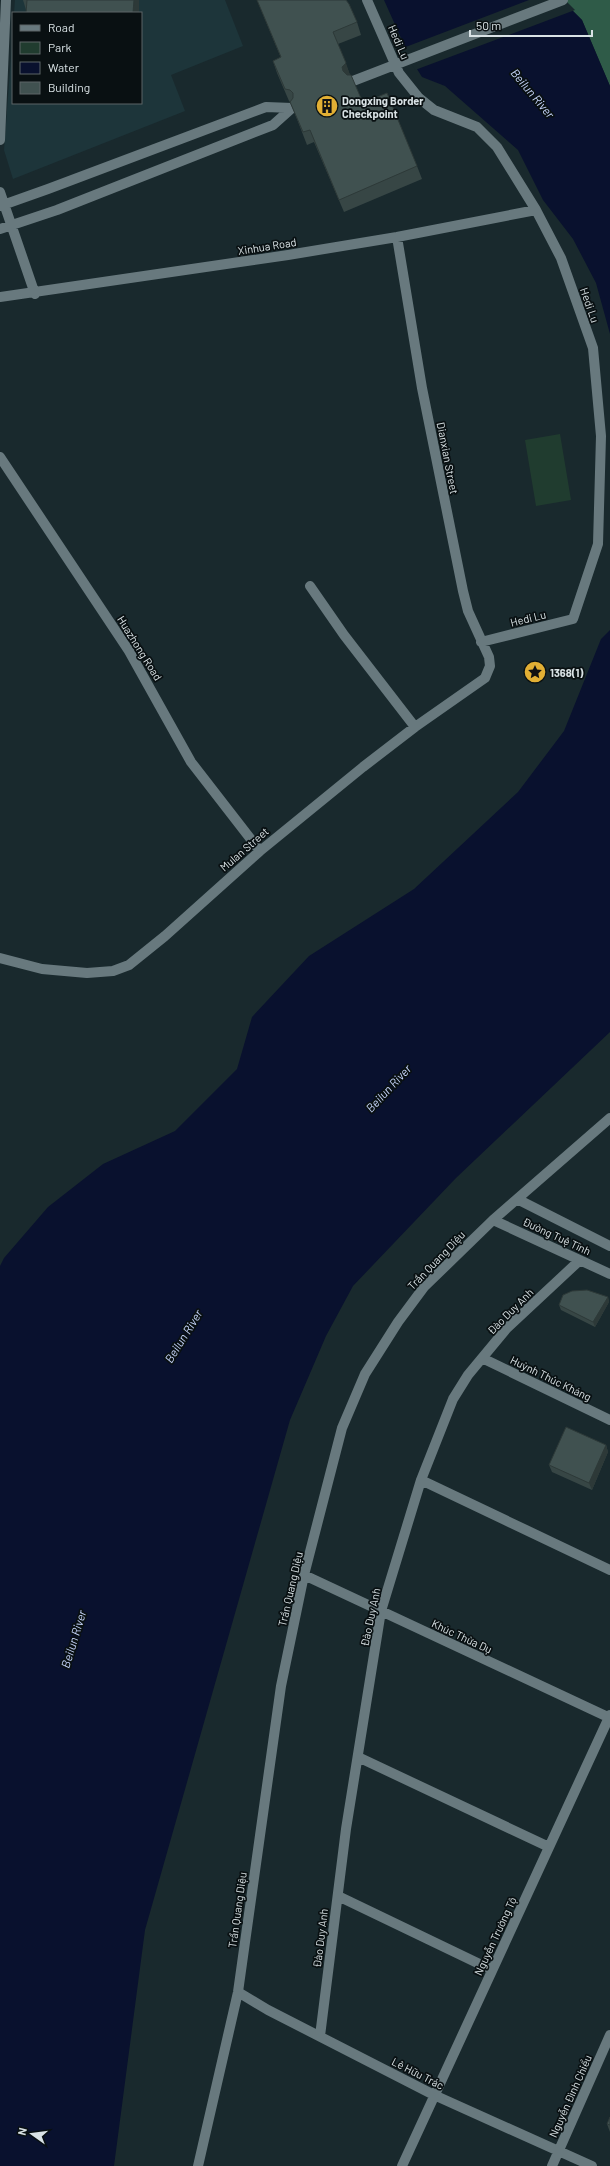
<svg xmlns="http://www.w3.org/2000/svg" width="610" height="2166" font-family="Barlow,sans-serif">
	<style>
		.built { fill: #1d353a }
		.green { fill: #203c2f }
		.forest { fill: #2f5b48 }
		.water { fill: #09112e }
		.pier { fill: #19292d }
		.lines { fill: none; stroke-linecap: round; stroke-linejoin: round }
		.minor { stroke: #68797e; stroke-width: 10 }
		.wall { fill: #374645 }
		.shaded-wall { fill: #2d3938 }
		.building { fill: #405150; stroke: #2d3938 }
		.labels { text-anchor: middle; dominant-baseline: central; stroke-width: 3.5; stroke-linejoin: round; paint-order: stroke }
		.street-label { font-size: 11px; fill: #d9e2e5; stroke: #091012 }
		.poi-label { font-size: 11px; font-weight: bold; fill: #d9e2e5; stroke: #091012; text-anchor: start }
		.water-label { font-size: 12px; font-style: italic; fill: #c4d3f8; stroke: #091012 }
	</style>
	<rect width="100%" height="100%" fill="#19292d"/>
	<path class="built" d="M15,0H225L243,46L171,75L185,111L13,179L4,150L13,31V103H141V13H14Z"/>
	<path class="green" d="M560,434L571,500L536,506L525,440Z"/>
	<path class="forest" d="M562,0H610V86L582,20Z"/>
	<path class="water" d="M384,0H562L582,20L610,86V334L596,283L573,239L543,200L518,150L445,86L422,77L410,58Z
		M610,630V1032L456,1178L353,1286L326,1336L290,1420L145,1930L114,2166H0V1266L4,1258L48,1207L103,1164L175,1131L237,1069L252,1017L309,956L414,889L518,792L564,731L601,639Z"/>
	<path class="pier" d="M529,0H565L575,10L415,70L403,48Z"/>
	<g class="lines">
		<path class="minor" d="M367,0L399,73L419,98L434,110L477,127L497,147L536,210L561,258L593,348L601,436L598,544L573,619L481,642
			M353,81L563,0
			M0,140L6,0
			M0,192L35,294
			M0,206L48,189L266,107L292,108
			M0,229L57,210L273,125L292,108
			M0,297L288,255L397,237L536,210
			M0,457L129,651L191,762L260,851
			M310,586L344,635L415,727
			M0,958L42,969L87,973L113,971L129,965L165,936L260,851L363,767L415,727L485,678L490,666L489,657L468,611L463,591L422,388L397,237
			M517,1199L610,1246
			M493,1220L610,1274
			M482,1358L610,1420
			M421,1480L610,1570
			M304,1575L610,1718
			M358,1757L549,1847
			M338,1896L492,1970
			M238,1992L268,2010L434,2095L592,2166
			M320,2036L346,1829L381,1611L421,1480L453,1399L468,1375L507,1328L580,1260
			M198,2166L238,1992L281,1686L304,1575L342,1428L365,1374L398,1322L424,1287L493,1220L610,1118
			M402,2166L610,1715
			M552,2166L610,2035"/>
	</g>
	<path class="wall" d="M23,0H139L26,10Z
		M257,0H346L357,22L361,35L338,44L350,75L363,103L417,166L422,179L344,212L314,142L307,145L295,114L290,102L289,101L277,73L273,61L281,58Z
		M608,1297L609,1302L595,1327L561,1310L559,1305Z
		M606,1445L608,1452L592,1490L552,1472L549,1465Z
		M610,2117V2132L607,2124Z"/>
	<path class="shaded-wall" d="M134,0H139V13H133Z
		M346,63L350,75L347,80L343,71L342,67Z
		M608,1297L609,1302L595,1327L593,1322Z
		M606,1445L608,1452L592,1490L589,1483Z"/>
	<path class="building" d="M27,0H134L133,13H26Z
		M257,0H346L349,4L357,22L333,32L346,63L342,67L343,71L347,75H351L363,103L387,93L417,166L339,200L310,130L303,132L290,102L293,98V93L290,90L285,89L273,61L281,57Z
		M587,1290L608,1297L593,1322L559,1305L563,1295L572,1291Z
		M566,1427L606,1445L589,1483L549,1465Z
		M610,2117V2125L607,2124Z"/>
	<defs>
		<g id="building-disc" transform="scale(1.15)"><circle r="9.5" fill="#e2af34" stroke="#091012"/><path d="M-4-6H4V6H1V3H-1V6H-4ZM-2.5-4.3h1.7v1.8h-1.7ZM.8-4.3h1.7v1.8H.8ZM-2.5-1h1.7V.8h-1.7ZM.8-1h1.7V.8H.8Z" fill="#111"/></g>
		<g id="sight-disc" transform="scale(1.15)"><circle r="9.5" fill="#e2af34" stroke="#091012"/><path d="M0-6L1.8-2.2L6-1.7L2.9 1.2L3.7 5.4L0 3.3L-3.7 5.4L-2.9 1.2L-6-1.7L-1.8-2.2Z" fill="#111"/></g>
	</defs>
	<g fill-rule="evenodd">
		<use href="#building-disc" x="327" y="106"/>
		<use href="#sight-disc" x="535" y="672"/>
	</g>
	<g class="labels">
		<g class="street-label">
			<text transform="translate(399 42) rotate(67)">Hedi Lu</text>
			<text transform="translate(267 246) rotate(-9)">Xinhua Road</text>
			<text transform="translate(590 305) rotate(71)">Hedi Lu</text>
			<text transform="translate(448 458) rotate(79)">Dianxian Street</text>
			<text transform="translate(528 618) rotate(-14)">Hedi Lu</text>
			<text transform="translate(140 648) rotate(58)">Huazhong Road</text>
			<text transform="translate(244 849) rotate(-41)">Mulan Street</text>
			<text transform="translate(557 1236) rotate(25)">Đường Tuệ Tĩnh</text>
			<text transform="translate(436 1260) rotate(-46)">Trần Quang Diệu</text>
			<text transform="translate(510 1311) rotate(-45)">Đào Duy Anh</text>
			<text transform="translate(551 1378) rotate(26)">Huỳnh Thúc Kháng</text>
			<text transform="translate(290 1589) rotate(-77)">Trần Quang Diệu</text>
			<text transform="translate(370 1617) rotate(-78)">Đào Duy Anh</text>
			<text transform="translate(462 1636) rotate(25)">Khúc Thừa Dụ</text>
			<text transform="translate(237 1910) rotate(-82)">Trần Quang Diệu</text>
			<text transform="translate(495 1936) rotate(-65)">Nguyễn Trường Tộ</text>
			<text transform="translate(320 1938) rotate(-83)">Đào Duy Anh</text>
			<text transform="translate(418 2073) rotate(27)">Lê Hữu Trác</text>
			<text transform="translate(570 2096) rotate(-66)">Nguyễn Đình Chiểu</text>
		</g>
		<g class="poi-label">
			<text x="342" y="100">Dongxing Border<tspan x="342" dy="13">Checkpoint</tspan></text>
			<text x="550" y="672">1368(1)</text>
		</g>
		<g class="water-label">
			<text transform="translate(533 93) rotate(50)">Beilun River</text>
			<text transform="translate(388 1088) rotate(-47)">Beilun River</text>
			<text transform="translate(183 1336) rotate(-58)">Beilun River</text>
			<text transform="translate(73 1639) rotate(-73)">Beilun River</text>
		</g>
	</g>
	<rect x="12" y="12" width="130" height="92" fill="#091012" stroke="#5c6466"/>
	<rect x="20" y="25" width="20" height="6" fill="#68797e" stroke="#5c6466"/>
	<text x="48" y="32" font-size="12" fill="#d9e2e5">Road</text>
	<rect x="20" y="42" width="20" height="12" fill="#203c2f" stroke="#5c6466"/>
	<text x="48" y="52" font-size="12" fill="#d9e2e5">Park</text>
	<rect x="20" y="62" width="20" height="12" fill="#09112e" stroke="#5c6466"/>
	<text x="48" y="72" font-size="12" fill="#d9e2e5">Water</text>
	<rect x="20" y="82" width="20" height="12" fill="#405150" stroke="#5c6466"/>
	<text x="48" y="92" font-size="12" fill="#d9e2e5">Building</text>
	<g transform="translate(32 2134) rotate(284)" stroke="#091012" stroke-width="3" paint-order="stroke">
	<path d="M0-3L7 15L0 10L-7 15Z" fill="#d9e2e5"/>
	<text y="-6" font-size="11" font-weight="bold" text-anchor="middle" fill="#d9e2e5">N</text>
	</g>
	<path d="M470 30v6h122v-6" fill="none" stroke="#d9e2e5" stroke-width="2"/>
	<text x="476" y="30" font-size="12" fill="#d9e2e5" stroke="#091012" stroke-width="3" paint-order="stroke">50 m</text>
</svg>
